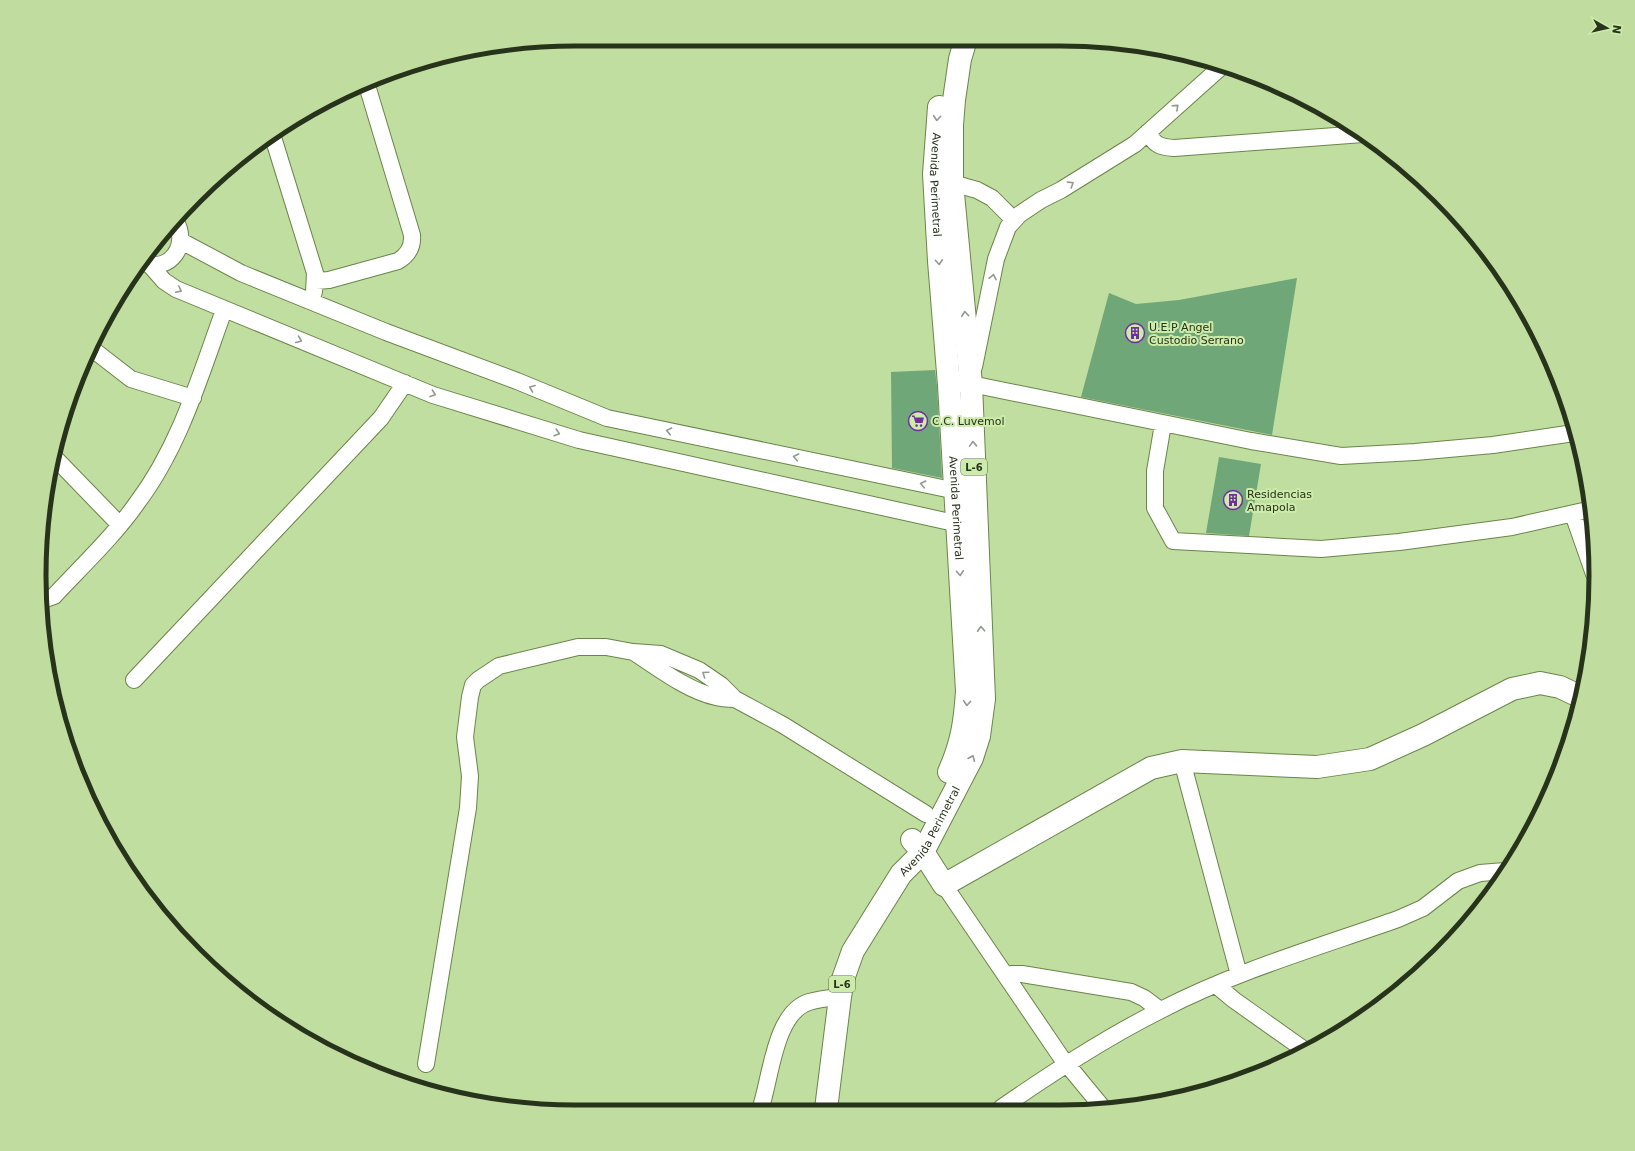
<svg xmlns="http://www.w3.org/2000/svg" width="1635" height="1151" font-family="'DejaVu Sans',sans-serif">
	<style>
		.building { fill: #6fa779 }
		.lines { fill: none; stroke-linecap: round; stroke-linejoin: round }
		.street-casing { stroke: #6a854a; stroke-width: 18 }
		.secondary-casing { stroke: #6a854a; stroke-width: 24 }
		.primary-casing { stroke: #6a854a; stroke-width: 24 }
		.street { stroke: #fff; stroke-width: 16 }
		.secondary { stroke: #fff; stroke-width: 22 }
		.primary { stroke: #fff; stroke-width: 22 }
		.oneway { stroke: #93998c }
		.labels { text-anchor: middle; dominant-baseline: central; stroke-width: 4; stroke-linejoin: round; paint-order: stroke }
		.shield { fill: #cdebab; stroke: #596a46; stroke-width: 1 }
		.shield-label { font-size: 10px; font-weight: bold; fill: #27331a }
		.street-label { font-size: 11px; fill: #27331a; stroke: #cdebab }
		.poi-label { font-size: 11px; fill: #27331a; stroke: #cdebab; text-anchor: start }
		.rim { fill: none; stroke: #27331a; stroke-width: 5 }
	</style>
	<rect width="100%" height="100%" fill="#c0de9f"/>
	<path class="building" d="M1297,278L1272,435L1081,397L1109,293L1136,304L1179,300Z
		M935,370L937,386L942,478L892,468L891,372Z
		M1219,457L1261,464L1249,536L1206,533Z"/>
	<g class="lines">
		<g class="street-casing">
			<path id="street" d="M1148,132C1154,145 1160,147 1174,148L1363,134
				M272,134L315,273L314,292
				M952,183L977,190L992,198L1014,220
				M181,241L241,273L386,332L517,381L607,418L966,493
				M143,263C171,273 190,244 175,220
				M150,265L164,281L176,289L433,395L579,440L968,526
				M316,281L329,280L398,261C408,255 413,246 412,235L366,82
				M91,348L131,379L193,398
				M974,367L996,259L1008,227L1020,214L1041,200L1061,190L1135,144L1221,67
				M960,384H971L1251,441L1341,456L1415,452L1493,445L1574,433
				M1163,424L1155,471V508L1173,541L1321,549L1399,542L1512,527L1592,509
				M56,459L119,524
				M1573,514L1594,574
				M40,601L54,596C81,567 114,536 137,503C180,446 200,376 224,310
				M635,653C658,668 688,691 716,697C722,699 729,699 735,699
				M134,680L381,418L405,383
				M1182,761L1239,975
				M944,885L1061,1057L1103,1108
				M1006,976L1011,974H1022L1131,992L1144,998L1160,1010
				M1216,985L1234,1000L1306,1051
				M426,1064L468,808L470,776L465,737L470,697L473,685L478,680L499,666L578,647H606L633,652L661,654L699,670L721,685L735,699L783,725L926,814
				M1001,1108C1052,1073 1105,1038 1161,1010C1236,971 1319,947 1398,919L1423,908L1458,881L1480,873L1505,871
				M760,1110C771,1079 774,1013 809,1002C819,999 830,998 840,997"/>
		</g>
		<g class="secondary-casing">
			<path id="secondary" d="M912,840L923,852L944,885L1151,768L1182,761L1317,767L1370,759L1423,735L1512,689L1540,683L1560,687L1581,697"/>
		</g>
		<g class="primary-casing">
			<g id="primary">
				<path id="s1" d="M939,107L934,174L939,261L949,385L967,691C965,722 962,743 949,772"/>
				<path id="s2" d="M826,1109L840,997L843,979L853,951L901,874L923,852L972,758L979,736L984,699L971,384L952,183V125L954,100L960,59L966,39"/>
			</g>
		</g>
		<use href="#street" class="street"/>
		<use href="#secondary" class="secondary"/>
		<use href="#primary" class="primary"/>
	</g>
	<defs><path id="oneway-chevron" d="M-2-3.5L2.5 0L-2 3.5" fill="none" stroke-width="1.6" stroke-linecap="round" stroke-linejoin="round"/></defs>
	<g class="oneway">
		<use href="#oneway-chevron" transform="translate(1176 107) rotate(-42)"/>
		<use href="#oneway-chevron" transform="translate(937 118) rotate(94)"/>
		<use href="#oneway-chevron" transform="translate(1071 184) rotate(-32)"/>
		<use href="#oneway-chevron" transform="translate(939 262) rotate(86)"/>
		<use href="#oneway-chevron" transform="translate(993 277) rotate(-78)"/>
		<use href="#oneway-chevron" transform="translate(179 290) rotate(27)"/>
		<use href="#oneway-chevron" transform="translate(965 314) rotate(-95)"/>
		<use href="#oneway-chevron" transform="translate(299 340) rotate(22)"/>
		<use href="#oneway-chevron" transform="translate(532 388) rotate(-158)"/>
		<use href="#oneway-chevron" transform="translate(433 394) rotate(20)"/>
		<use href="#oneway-chevron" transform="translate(669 431) rotate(-168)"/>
		<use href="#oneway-chevron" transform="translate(557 433) rotate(17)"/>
		<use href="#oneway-chevron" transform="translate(973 444) rotate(-92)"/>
		<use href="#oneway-chevron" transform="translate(796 457) rotate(-168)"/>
		<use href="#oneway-chevron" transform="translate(923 484) rotate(-168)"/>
		<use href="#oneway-chevron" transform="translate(960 573) rotate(86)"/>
		<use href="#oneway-chevron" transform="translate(981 629) rotate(-93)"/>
		<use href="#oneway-chevron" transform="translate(705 674) rotate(-145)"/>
		<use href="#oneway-chevron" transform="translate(967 703) rotate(94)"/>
		<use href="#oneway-chevron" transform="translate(972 758) rotate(-67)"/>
	</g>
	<defs>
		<g id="building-ring" transform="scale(1)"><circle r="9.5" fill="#cdebab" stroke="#732da0" stroke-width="1.5"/><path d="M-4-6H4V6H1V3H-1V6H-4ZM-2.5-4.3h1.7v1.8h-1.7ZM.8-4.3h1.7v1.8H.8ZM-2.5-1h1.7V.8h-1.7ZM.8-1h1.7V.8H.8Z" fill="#732da0"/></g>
		<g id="supermarket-ring" transform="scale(1)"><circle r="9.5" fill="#cdebab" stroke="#732da0" stroke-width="1.5"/><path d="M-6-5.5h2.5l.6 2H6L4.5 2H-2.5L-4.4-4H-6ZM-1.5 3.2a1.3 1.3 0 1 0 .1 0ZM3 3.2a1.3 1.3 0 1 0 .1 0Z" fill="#732da0"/></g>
	</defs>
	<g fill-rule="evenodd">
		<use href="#building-ring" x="1135" y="333"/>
		<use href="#supermarket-ring" x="918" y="421"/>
		<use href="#building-ring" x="1233" y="500"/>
	</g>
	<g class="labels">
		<g class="shield">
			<rect x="961" y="459" width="26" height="16" rx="3"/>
			<rect x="829" y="976" width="26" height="16" rx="3"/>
		</g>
		<g class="shield-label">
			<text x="974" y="467">L-6</text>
			<text x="842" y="984">L-6</text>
		</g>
		<g class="street-label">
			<text stroke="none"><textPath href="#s1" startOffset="78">Avenida Perimetral</textPath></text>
			<text stroke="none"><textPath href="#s1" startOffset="402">Avenida Perimetral</textPath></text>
			<text stroke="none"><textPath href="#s2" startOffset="304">Avenida Perimetral</textPath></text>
		</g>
		<g class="poi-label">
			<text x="1149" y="327">U.E.P Angel<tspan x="1149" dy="13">Custodio Serrano</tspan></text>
			<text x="932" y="421">C.C. Luvemol</text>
			<text x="1247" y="494">Residencias<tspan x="1247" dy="13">Amapola</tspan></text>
		</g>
	</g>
	<path d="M0 0H1635V1151H0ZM575 46H1060A529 529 0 0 1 1589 575V576A529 529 0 0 1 1060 1105H575A529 529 0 0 1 46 576V575A529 529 0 0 1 575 46Z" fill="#c0dc9f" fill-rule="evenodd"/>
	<path class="rim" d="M575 46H1060A529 529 0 0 1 1589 575V576A529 529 0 0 1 1060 1105H575A529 529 0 0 1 46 576V575A529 529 0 0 1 575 46Z"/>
	<g transform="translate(1607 28) rotate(98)" stroke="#cdebab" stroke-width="3" paint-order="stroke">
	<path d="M0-3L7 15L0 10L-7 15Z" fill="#27331a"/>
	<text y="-6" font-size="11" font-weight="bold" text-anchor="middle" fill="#27331a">N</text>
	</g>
</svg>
